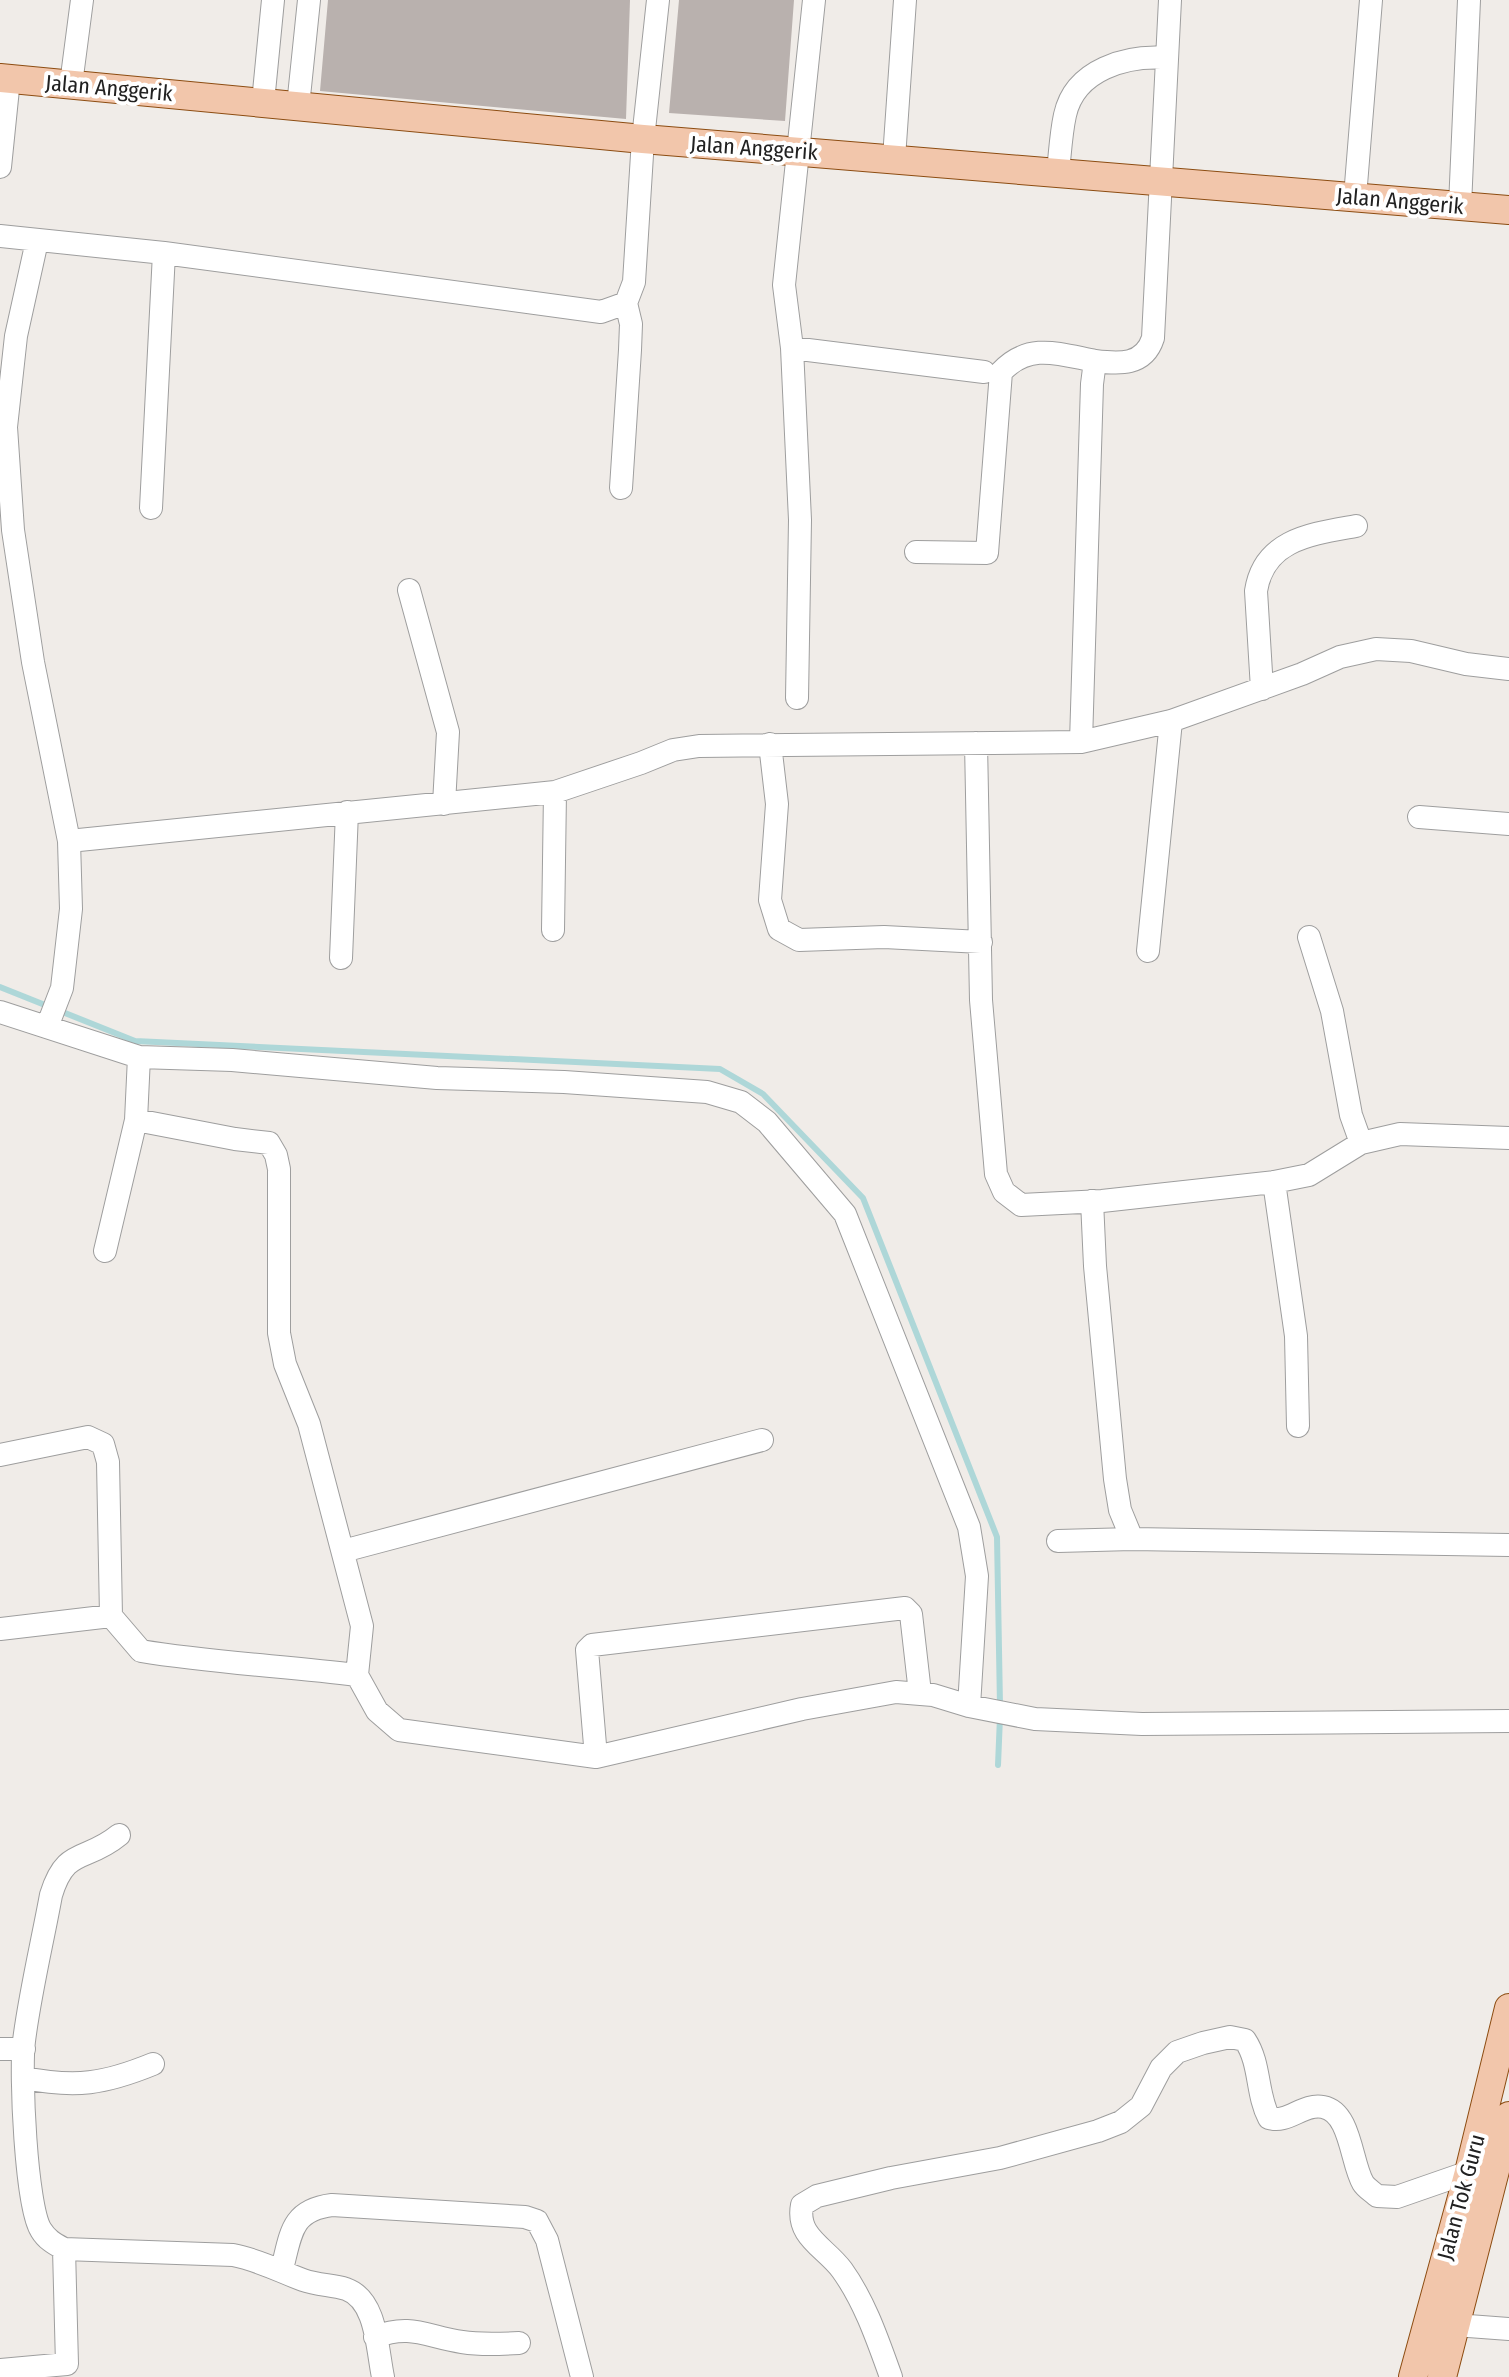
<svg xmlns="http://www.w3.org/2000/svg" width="1509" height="2377" font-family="'Fira Sans Condensed',sans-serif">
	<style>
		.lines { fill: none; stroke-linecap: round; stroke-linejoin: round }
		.stream { stroke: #aed7d8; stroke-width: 6 }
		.building { fill: #b9b1ae }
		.minor-casing { stroke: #9e9e9e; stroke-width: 24 }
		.major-casing { stroke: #8c4c11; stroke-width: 30 }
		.minor { stroke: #fff; stroke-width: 22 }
		.major { stroke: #f2c6ab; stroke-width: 28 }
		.labels { text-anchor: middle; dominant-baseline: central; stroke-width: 8; stroke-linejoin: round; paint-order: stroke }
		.street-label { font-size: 22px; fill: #212121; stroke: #fff }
	</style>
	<rect width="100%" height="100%" fill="#f0ece8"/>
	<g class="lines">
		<path class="stream" d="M0,987L135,1041L720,1069L763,1094L863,1198L997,1537L1000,1706
			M998,1765L1000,1717"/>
	</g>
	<path class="building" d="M328,0H630L626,119L320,91Z
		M679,0H794L785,121L669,113Z"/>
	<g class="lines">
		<g class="minor-casing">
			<path id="minor" d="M71,84L82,0
				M263,102L273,0
				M298,106L309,0
				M894,158L905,0
				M0,167L9,79
				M1058,172C1060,153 1061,133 1065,115C1075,69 1127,55 1167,58
				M1355,197L1371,0
				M1460,206L1469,0
				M0,236L164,253L601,312L626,303L634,282L643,139L658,0
				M37,241L16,336L6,427L13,530L33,662L69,841L71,909L62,988L47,1027
				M792,348L984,372
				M621,488L630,350L631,324L626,303
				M151,508L164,253
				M916,552L987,553L1001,372C1029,342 1059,354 1095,361
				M409,590L448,732L444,804
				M1262,689L1256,591C1264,539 1312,534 1356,526
				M797,698L800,520L792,348L784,285L814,0
				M1081,742L1092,384L1095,361C1119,364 1144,366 1153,338L1170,0
				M976,743L981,1000L996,1174L1004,1192L1021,1205L1102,1201L1274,1182L1309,1175L1361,1143L1400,1134L1509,1138
				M770,744L777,804L770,900L779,929L799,940L884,937L981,942
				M1419,817L1509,824
				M69,841L555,792L641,763L673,750L699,746L1081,742L1171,721L1302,674L1340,657L1376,649L1411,651L1466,664L1509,669
				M553,930L555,792
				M1309,937L1332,1011L1351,1115L1361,1143
				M1148,951L1171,721
				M341,958L347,812
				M0,1012L139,1057L232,1060L437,1078L564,1082L707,1092L741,1102L767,1122L845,1214L969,1527L977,1576L969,1706
				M136,1120L235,1139L269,1143L276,1155L279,1169V1333L285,1364L309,1424L362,1626L357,1675L377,1711L399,1730L596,1757L802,1709L896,1692L933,1695L969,1706L1035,1719L1142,1724L1509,1721
				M1274,1182L1296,1336L1298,1426
				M1092,1201L1095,1266L1115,1479L1120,1510L1132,1539
				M105,1251L136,1120L139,1057
				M0,1455L88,1437L103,1444L108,1462L111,1616L141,1651C213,1663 285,1666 357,1675
				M1058,1541L1132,1539L1509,1545
				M343,1551L762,1440
				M0,1629L111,1616
				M596,1757L587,1650L592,1645L905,1608L911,1614L920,1693
				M119,1835C85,1863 66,1846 51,1895C42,1944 30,1993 24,2041C20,2072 26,2207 41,2230C47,2240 55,2244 64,2249L233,2255C259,2260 279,2271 303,2280C317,2285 332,2285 346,2289C377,2300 377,2349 383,2377
				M0,2049H24
				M24,2078C76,2088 104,2084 153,2064
				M282,2269C291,2234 291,2210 332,2205L525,2217L537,2221L547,2240L582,2377
				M1455,2325L1509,2329
				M375,2337C411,2323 427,2337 462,2342C481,2345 500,2344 519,2343
				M0,2370L67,2364L64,2249
				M891,2377C878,2341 865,2302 842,2270C825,2247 796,2237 802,2205L817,2196L891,2178L1000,2158L1098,2131L1121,2122L1141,2106L1161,2068L1177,2052L1203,2043L1230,2037L1245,2040C1261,2064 1256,2093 1269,2118C1288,2124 1303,2103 1323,2107C1351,2112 1351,2163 1363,2183C1366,2188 1373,2192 1377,2196L1397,2197L1469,2172"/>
		</g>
		<g class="major-casing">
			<path id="major" d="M0,78L643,139L1509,210
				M1413,2377L1469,2172L1509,2008
				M1442,2377L1509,2116"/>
		</g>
		<use href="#minor" class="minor"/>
		<use href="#major" class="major"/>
	</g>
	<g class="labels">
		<g class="street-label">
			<text transform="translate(109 88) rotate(5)">Jalan Anggerik</text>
			<text transform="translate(754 148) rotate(4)">Jalan Anggerik</text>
			<text transform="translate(1400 201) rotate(5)">Jalan Anggerik</text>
			<text transform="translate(1461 2197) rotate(-75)">Jalan Tok Guru</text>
		</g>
	</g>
</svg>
